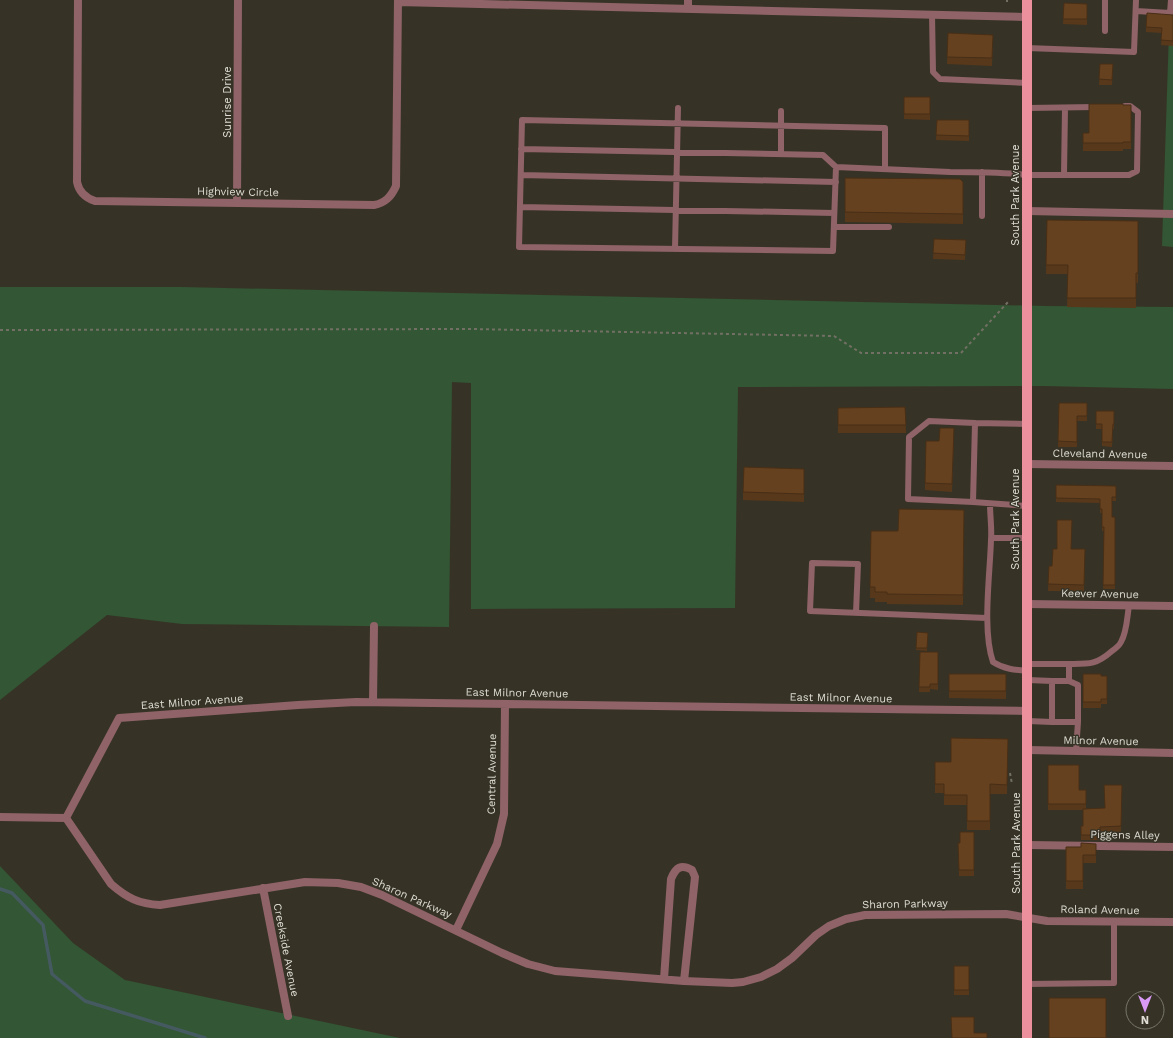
<svg xmlns="http://www.w3.org/2000/svg" width="1173" height="1038" font-family="'Work Sans',sans-serif">
	<style>
		.green { fill: #335634 }
		.lines { fill: none; stroke-linecap: round; stroke-linejoin: round }
		.stream { stroke: #445a60; stroke-width: 3.5 }
		.path { stroke: #727064; stroke-width: 2; stroke-dasharray: 3 3; stroke-linecap: butt }
		.lane { stroke: #8f6368; stroke-width: 6 }
		.street { stroke: #8f6368; stroke-width: 8 }
		.primary { stroke: #eb909c; stroke-width: 10 }
		.wall { fill: #58381b }
		.building { fill: #66411f; stroke: #472e16 }
		.labels { text-anchor: middle; dominant-baseline: central; stroke-width: 3; stroke-linejoin: round; paint-order: stroke }
		.street-label { font-size: 11px; fill: #dedcd4; stroke: #363326 }
	</style>
	<rect width="100%" height="100%" fill="#363326"/>
	<path class="green" d="M1170,0H1173V247L1162,246Z
		M0,287H182L1045,306L1173,307V389L1044,386L738,387L735,608L471,609V383L452,382L449,627L182,624L107,615L0,700Z
		M0,866L73,943L125,980L400,1038H0Z"/>
	<g class="lines">
		<path class="stream" d="M0,889L12,893L43,925L52,974L85,1001L205,1038"/>
		<path class="path" d="M1007,2V0
			M0,330L471,329L834,336L861,353H961L1009,301
			M1010,773L1012,784"/>
		<path class="lane" d="M1136,11L1170,13L1171,0
			M932,14L933,72L940,79L1027,83
			M1105,31V0
			M1027,48L1134,52L1136,0
			M1027,108L1095,107
			M521,149L823,155L836,167
			M781,154V111
			M885,169V128L522,120L519,247L833,251L836,167C874,169 912,170 950,172C976,172 1001,172 1027,175H1129L1137,171L1138,112L1130,106H1125
			M521,175L836,182
			M1064,175L1065,108
			M520,207L834,213
			M982,216V172
			M834,227H889
			M675,249L678,108
			M1027,424L975,423L973,502L1027,506
			M973,502L908,499L909,437L929,421L975,423
			M990,504C990,516 992,528 991,540C990,575 982,630 993,662C1004,669 1015,670 1027,671
			M992,538H1027
			M856,613L858,564L812,563L810,611L987,618
			M1027,664H1069
			M1028,680L1052,681
			M1028,721L1052,722V681H1069V664C1089,664 1096,665 1112,651C1115,649 1119,646 1121,642C1127,632 1127,617 1129,606
			M1052,722H1078V685L1069,681
			M1076,751L1078,722
			M1027,984L1114,983V921"/>
		<path class="street" d="M78,0L77,182C79,192 86,198 95,201L374,205C385,203 391,197 396,186L398,0
			M398,2L1027,17
			M688,8V0
			M237,203L238,0
			M1027,211L1173,214
			M1027,464L1173,466
			M1027,604L1173,606
			M373,702L374,626
			M1028,750L1173,753
			M0,817L66,818
			M66,818L111,884C127,898 139,904 160,905L305,882L338,883L361,887L382,895L502,953L528,964L555,971L684,981L732,983L743,982L761,977L777,969L792,958L816,935L829,926L846,919L865,915L1006,914L1047,921L1173,922
			M66,818L119,718L298,705L356,702L1028,711
			M1028,845L1173,847
			M263,888L288,1016
			M456,930L497,844L504,814L505,704
			M664,979L671,879C676,867 681,864 692,870L695,877L684,981"/>
		<path class="primary" d="M1027,1038V0"/>
	</g>
	<path class="wall" d="M1064,3L1087,4V25L1063,24Z
		M1173,15V46L1161,45L1162,33L1146,32V27Z
		M948,33L993,35L992,66L947,64Z
		M1100,64H1113L1112,85H1099Z
		M904,97H930V120L904,119Z
		M1123,105H1131V149H1123V151H1083V133H1089Z
		M937,120H969V141L936,140Z
		M845,178L963,182V224L845,222Z
		M1047,220L1138,221V283H1136V308L1067,307L1068,274H1046Z
		M934,239L966,240L965,260L933,259Z
		M1059,403H1087V421H1077V447H1058Z
		M905,407L906,433H838V408Z
		M1096,411H1114V429H1113L1112,447L1102,446V429H1096Z
		M954,436L952,492L925,490V483L939,441Z
		M804,469V502L743,500V492Z
		M1056,485L1116,486V501H1112V517H1115V589H1103L1104,531H1102V513H1100V503L1056,502Z
		M964,510L963,605L887,604V602H875V598H870L871,531H898Z
		M1071,549H1085L1084,591H1048L1049,566H1052Z
		M917,632L928,633L927,651L916,650Z
		M920,652H938V690L930,689V692H919Z
		M949,674H1006V699L949,698Z
		M1083,674L1101,676H1107V704H1101V708H1083Z
		M1008,739L1007,794H990V830H967V805H944V793H935V762H951Z
		M1048,765L1079,790H1086V809L1105,808L1122,785L1121,832H1100V840H1081V826H1083V810H1048Z
		M974,832V876H959L958,843H960Z
		M1096,844V863H1083V889H1066V847H1081Z
		M954,966H969V995H954Z"/>
	<path class="building" d="M1064,3L1087,4V19H1063Z
		M1147,13L1173,15V41L1161,40L1162,28L1146,27Z
		M948,33L993,35L992,58L947,57Z
		M1100,64H1113L1112,80L1099,79Z
		M904,97H930V114H904Z
		M1089,104H1123V105H1131V142H1123V143H1083V133H1089Z
		M937,120H969V136L936,135Z
		M845,178L960,179L963,182V214L845,212Z
		M1047,220L1138,221V273H1136V298H1067L1068,265H1046Z
		M934,239L966,240L965,255L933,253Z
		M1059,403H1087V416H1077V442L1058,441Z
		M905,407L906,425H838V408Z
		M1096,411H1114V424H1113L1112,442H1102V424H1096Z
		M940,428H954L952,484L925,483L926,441H939Z
		M744,467L804,469V494L743,492Z
		M1056,485L1116,486V497H1112V517H1115V585H1103L1104,527H1102V509H1100V499L1056,498Z
		M899,509L964,510L963,595L887,594V592H875V587H870L871,531H898Z
		M1057,520H1072L1071,549H1085L1084,585L1048,584L1049,566H1052L1053,549H1057Z
		M917,632L928,633L927,648H916Z
		M920,652H938V684H930V687H919Z
		M949,674H1006V691H949Z
		M1083,674H1101V676H1107V699H1101V702H1083Z
		M951,738L1008,739L1007,785L990,784V821H967V795H944V784H935V762H951Z
		M1048,765H1079V790H1086V804H1048Z
		M1104,785H1122L1121,826L1100,827V835H1081V826H1083V809L1105,808Z
		M960,832H974V870H959L958,843H960Z
		M1081,843L1096,844V855H1083V881H1066V847H1081Z
		M954,966H969V990H954Z
		M1049,998H1106V1038H1049Z
		M951,1017H974V1033H987V1038H952Z"/>
	<g class="labels">
		<g class="street-label">
			<text transform="translate(227 102) rotate(-90)">Sunrise Drive</text>
			<text transform="translate(238 192) rotate(1)">Highview Circle</text>
			<text transform="translate(1015 195) rotate(-90)">South Park Avenue</text>
			<text transform="translate(1100 454) rotate(1)">Cleveland Avenue</text>
			<text transform="translate(1015 519) rotate(-90)">South Park Avenue</text>
			<text transform="translate(1100 594) rotate(1)">Keever Avenue</text>
			<text transform="translate(517 693) rotate(1)">East Milnor Avenue</text>
			<text transform="translate(841 698) rotate(1)">East Milnor Avenue</text>
			<text transform="translate(192 702) rotate(-4)">East Milnor Avenue</text>
			<text transform="translate(1101 741) rotate(1)">Milnor Avenue</text>
			<text transform="translate(492 774) rotate(-89)">Central Avenue</text>
			<text transform="translate(1125 835) rotate(1)">Piggens Alley</text>
			<text transform="translate(1016 843) rotate(-90)">South Park Avenue</text>
			<text transform="translate(412 898) rotate(24)">Sharon Parkway</text>
			<text transform="translate(905 904) rotate(-1)">Sharon Parkway</text>
			<text transform="translate(1100 910) rotate(1)">Roland Avenue</text>
			<text transform="translate(286 950) rotate(79)">Creekside Avenue</text>
		</g>
	</g>
	<g transform="translate(1145 1010) rotate(180)"><circle r="19" fill="#363326" stroke="#79776c"/>
	<path d="M0-3L7 15L0 10L-7 15Z" fill="#d99af7"/>
	<text y="-6" font-size="11" font-weight="bold" text-anchor="middle" fill="#dedcd4">N</text>
	</g>
</svg>
